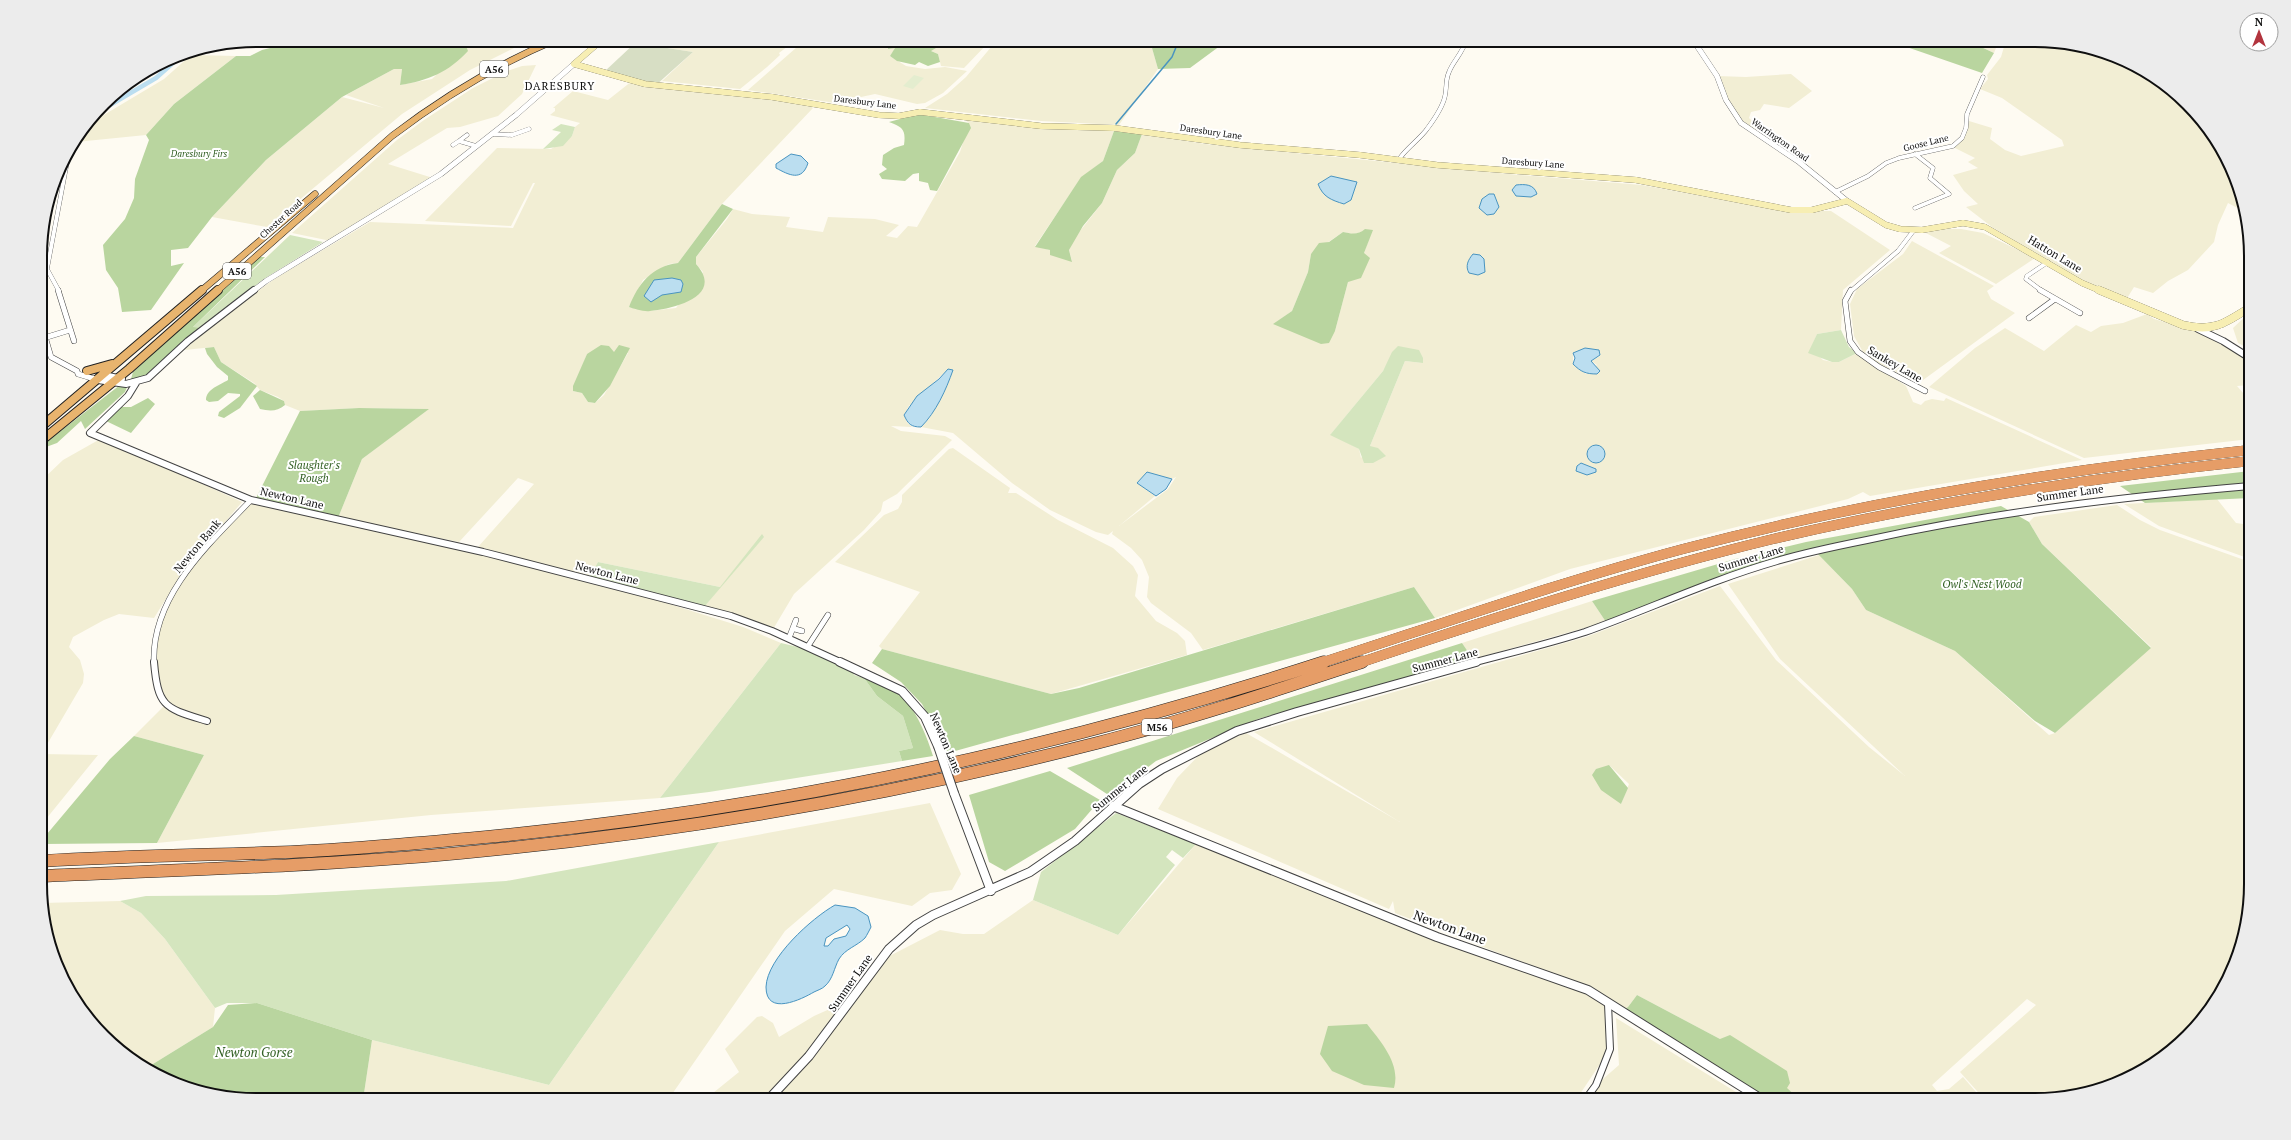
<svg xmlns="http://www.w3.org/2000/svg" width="2291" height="1140" font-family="'PT Serif',serif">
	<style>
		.farmland { fill: #f2eed4; fill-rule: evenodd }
		.green { fill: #d4e5be }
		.forest { fill: #b9d59f }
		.cemetery { fill: #d7dec4 }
		.pitch { fill: #e4edcf }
		.water { fill: #bbdef0; stroke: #4994c0; fill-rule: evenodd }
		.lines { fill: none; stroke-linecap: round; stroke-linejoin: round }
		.stream { stroke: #4994c0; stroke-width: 1.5 }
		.canal { stroke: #bbdef0; stroke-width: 4.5 }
		.minor-far2-casing { stroke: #424242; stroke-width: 4.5 }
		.minor-far1-casing { stroke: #424242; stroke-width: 6 }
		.minor-casing { stroke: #424242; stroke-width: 8 }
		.tertiary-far2-casing { stroke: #424242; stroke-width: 5.5 }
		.tertiary-far1-casing { stroke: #424242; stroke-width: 8 }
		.tertiary-casing { stroke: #424242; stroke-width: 10 }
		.secondary-far1-casing { stroke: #313131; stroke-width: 6 }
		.secondary-casing { stroke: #313131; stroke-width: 8 }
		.trunk-far1-casing { stroke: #202020; stroke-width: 7 }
		.trunk-casing { stroke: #202020; stroke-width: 10 }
		.motorway-far1-casing { stroke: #202020; stroke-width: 10 }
		.motorway-casing { stroke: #202020; stroke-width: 13 }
		.minor-far2 { stroke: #fff; stroke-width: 4 }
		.minor-far1 { stroke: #fff; stroke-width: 5 }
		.minor { stroke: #fff; stroke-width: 6 }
		.tertiary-far2 { stroke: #fff; stroke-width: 5 }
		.tertiary-far1 { stroke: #fff; stroke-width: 6 }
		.tertiary { stroke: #fff; stroke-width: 8 }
		.secondary-far1 { stroke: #f7eeb3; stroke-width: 6 }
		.secondary { stroke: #f7eeb3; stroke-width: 8 }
		.trunk-far1 { stroke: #e8b46e; stroke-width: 6 }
		.trunk { stroke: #e8b46e; stroke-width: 8 }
		.motorway-far1 { stroke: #e69d67; stroke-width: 10 }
		.motorway { stroke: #e69d67; stroke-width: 12 }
		.tertiary-bridge-casing { stroke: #424242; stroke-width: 10; stroke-linecap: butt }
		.tertiary-bridge { stroke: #fff; stroke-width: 8 }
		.labels { text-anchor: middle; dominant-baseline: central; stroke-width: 4; stroke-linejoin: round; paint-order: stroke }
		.far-street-label { font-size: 9px; fill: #0f0f0f; stroke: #fff }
		.far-park-label { font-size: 9px; font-style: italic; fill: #336125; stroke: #fff }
		.shield { fill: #fff; stroke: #575757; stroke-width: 1 }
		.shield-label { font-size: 10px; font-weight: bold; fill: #0f0f0f }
		.far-quarter-label { font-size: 11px; letter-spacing: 1px; fill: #0f0f0f; stroke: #fff }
		.street-label { font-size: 11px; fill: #0f0f0f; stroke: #fff }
		.park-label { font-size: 11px; font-style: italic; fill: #336125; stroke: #fff }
		.near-street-label { font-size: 13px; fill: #0f0f0f; stroke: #fff }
		.near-park-label { font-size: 13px; font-style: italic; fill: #336125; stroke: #fff }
		.rim { fill: none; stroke: #0f0f0f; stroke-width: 2 }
	</style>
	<rect width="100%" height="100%" fill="#fefbf2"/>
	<path class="farmland" d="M500,40H530L470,70L402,114L267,227L212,217L266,160L342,97L384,108L346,95L394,69H402L400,85L432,79L466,46Z
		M641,40H796L779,53L780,55L767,67L740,89L662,81L693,52L635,43Z
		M805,40H888V48H896L890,56L906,66L925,69L945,67L967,71L943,93L925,103L917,104L875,94L847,100L842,104L748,90Z
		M912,40H993L990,41L964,68L941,66L938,54L931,51L933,45Z
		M997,40H1156L1152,48L1158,69L1119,125L1041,121L925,108L947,94L966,77Z
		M1966,40H1999L1994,53Z
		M2006,40H2035L2077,44L2130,62L2177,94L2214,136L2235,174L2245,212L2228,203L2218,225L2214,242L2188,270L2168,281L2153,293L2134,287L2126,300L2080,280L1992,227L1966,207L1978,204L1964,191L1953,175L1978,168L1968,162L1975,158L1953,147L1964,138L1969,121L1992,128L1990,139L2005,150L2021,156L2064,146L2062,140L2002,98L1980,89L1988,79L1987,75L2001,57Z
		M191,55L236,56L174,104L146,135L76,142L92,122L164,79Z
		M170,59L147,78L107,102L113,94Z
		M536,65L522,94L498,116L460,127L447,128L388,164L433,178L331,241L292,233L397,140L424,120L473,88L507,71L522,66Z
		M1791,74L1812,91L1789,108L1764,104L1760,110L1751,112L1749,118L1757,126V134L1741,123L1733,112L1717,76L1746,77Z
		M632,81L766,97L810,105L813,108L722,204L678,263L669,264L643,280L629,307L637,309L649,311L676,308L703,272L696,264V257L727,219L733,209L752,214L790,217L786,227L823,232L828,217L875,219L899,225L886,236L897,238L908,226L917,227L960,152L969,123L964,119L1049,129L1114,131L1103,161L1081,178L1035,246L1050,250L1072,261L1069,250L1073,240L1102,203L1117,170L1135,153L1142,134L1205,144L1509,174L1642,185L1783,211H1831L1890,250L1843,290L1841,330L1817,334L1811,348L1823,360L1832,362H1839L1857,353L1906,386L1913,402L1921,405L1925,401L1932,399L1944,401L1946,398L2082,460L1870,496L1863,492L1848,499L1570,569L1435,618L1414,587L1203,650L1191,633L1151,603L1147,597L1149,577L1142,560L1131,548L1112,534L1113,531L1108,535L1096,532L1050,510L1012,483L953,433L921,427L929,419L949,382L948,369L909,406L904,415L907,422L912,427L891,426L901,431L945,436L952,440L897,494L883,502L881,511L864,530L794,594L772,631L704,607L720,587L598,562L590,576L478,547L534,484L518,478L459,542L338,518L362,459L428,409L359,408L300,411L285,405L284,401L278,397L260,390L254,383L221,362L214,347L184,350L230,311L276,278L370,222L513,228L535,183H533L511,226L425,221L497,148L551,149L572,136L575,127L580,123L550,115L555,111V108H553L573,91L608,100ZM1372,230L1364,253L1348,282L1335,331L1274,324L1292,311L1308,272L1311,254L1343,232L1353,234ZM1599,350L1600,356L1591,361L1597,365L1586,374L1573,364V353ZM614,352L628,353L604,395L595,403L588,402L582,393L573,391L587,354ZM1390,358L1423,363L1405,361L1370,446L1361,458L1359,449L1331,434L1383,371ZM1157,475L1172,479L1176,477L1168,489L1119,526L1155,496L1141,486Z
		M1943,229H1961L1983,233L2035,258L1996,284L1939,253L1951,246L1924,232Z
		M1912,241L1994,286L1987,291L1991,299L2015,313L1919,383L1876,362L1863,352L1854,336L1850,304L1857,289L1903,254Z
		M2249,313L2250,349L2238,343L2233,328Z
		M2147,314L2154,319L2196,331L2237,352L2250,362V385L2237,386L2250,401V439L2084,458L1929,387L1975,348L2005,328L2044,351L2076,325L2091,332L2101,326L2123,323Z
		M102,438L242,502L182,573L154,618L119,614L104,620L73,637L69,647L80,660L84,674L83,683L42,753L41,481L63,460Z
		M953,448L1010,488L1008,493H1016L1058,520L1113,548L1133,566L1138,575L1135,596L1156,621L1177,633L1185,641L1187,655L1051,694L882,649L879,646L920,592L835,562L884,515L898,509L902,502V495L949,449Z
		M2217,499L2236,523L2250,525V559L2159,526L2124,504Z
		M251,500L602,583L743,627L781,643L660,798L431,815L157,843L204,755L134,736L165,705L154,652L164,607L183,577Z
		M2117,505L2140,520L2160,530L2250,562L2251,884L2244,940L2229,979L2197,1027L2155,1064L2104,1089L2049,1100H1985L1960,1072L2036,1005L2027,999L1932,1085L1937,1091L1949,1089L1963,1077L1983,1100H1800L1720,1039L1637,995L1628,1007L1623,1010L1587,987L1395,913L1393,901L1389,909L1158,809L1177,778L1202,752L1246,733L1400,822L1254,732L1586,637L1720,586L1776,660L1869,747L1905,776L1780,659L1728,584L1819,555L1852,589L1866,610L1955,651L2049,735L2055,733L2151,647L2042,544L2029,522L2034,517ZM1609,765L1629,784L1621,804Z
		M1592,601L1606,622L1473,659L1462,643Z
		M42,754L98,755L42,824Z
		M930,803L961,874L952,890L930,893L912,906L834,889L785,931L668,1100H363L372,1040L549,1085L719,842Z
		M1196,844L1343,904L1570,983L1608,1004L1610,1049L1576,1100H708L713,1093L739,1072L725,1049L757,1017L762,1016L773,1023L779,1037L814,1016L832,1008L844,1011L878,962L940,930L963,934H984L1033,900L1118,935Z
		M120,901L141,913L165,939L215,1008L213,1027L153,1064L149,1070L124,1055L85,1015L56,966L42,912V903Z
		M1616,1018L1749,1100H1585L1596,1085L1619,1065Z"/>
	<path class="green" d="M561,124L575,127L572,136L563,146L543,149L561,132L552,130Z
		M290,235L323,242L264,279L199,328H192Z
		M1841,330L1849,347L1857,353L1839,362H1832L1808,353L1817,334Z
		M1398,346L1419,350L1423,358V363L1405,361L1370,446L1378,448L1386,456L1373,463H1364L1359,449L1330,435L1383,371L1392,352Z
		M762,534L764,537L704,607L590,576L598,562L720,587Z
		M781,643L802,648L853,671L854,675L864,678L877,696L903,716L913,748L899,751L902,761L709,792L660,798Z
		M1116,813L1196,844L1183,858L1172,850L1166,857L1175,865L1118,935L1033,900L1041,872Z
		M719,842L549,1085L372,1040L257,1003H227L215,1008L165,939L141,913L120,901L146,896L276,895L506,881Z"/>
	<path class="forest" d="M347,40L364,42L369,40H500L466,46L468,51C449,72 427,81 400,85L402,69H394L342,97L266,160L212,217L188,248L171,250V266L184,263L151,310L122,312L118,288L106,270L103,245L125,219L134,198L135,179L149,140L146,135L174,104L236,56H250L262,50L290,43Z
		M888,40C900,40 928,40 936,48L931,51L938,54L940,62L928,66L919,62L915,65L897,61L890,56L895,48L888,49Z
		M1156,40H1228L1190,68L1158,69L1152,48Z
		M1878,40H1966L1994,53L1982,73L1898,44Z
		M918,114L969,123L971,128L937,191L930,190L928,183L919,181V173L913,174L905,181L882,179L879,174L887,169L882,165L883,155L894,148L904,145C906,130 903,127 889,122Z
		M1114,131L1142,134L1135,153L1117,170L1102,203L1083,226L1069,250L1072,262L1050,255V250L1035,247L1081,177L1103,161Z
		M722,204L733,209L696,257V264C725,296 674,309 650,311C644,312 635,309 629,307C638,284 652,266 678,263Z
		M1365,229L1373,230L1364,253L1370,258L1361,278L1348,282L1335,331L1329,343L1321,344L1273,324L1292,311L1308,272L1311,254L1319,243L1329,242L1343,232C1352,234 1358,235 1365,229Z
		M259,257H265L193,327L199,328L140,380L131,379L133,372Z
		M601,345L609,346L614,352L619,345L630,348L610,386L595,403L588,402L582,393L573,391V386L587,354Z
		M214,347L221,362L257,386L240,408L224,418L218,416L219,412L240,396V394L228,393L218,401L209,402L206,400C206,389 220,385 228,380V376L217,367L207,354L205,348Z
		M120,385L127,387L125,392L85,429L81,421L57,443L46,447L44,444Z
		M260,390L284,401L285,405C277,412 269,411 260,409L253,396Z
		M148,398L155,404L131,433L106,421L121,407H131Z
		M359,408L429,409L362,459L338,518L255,500L300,411Z
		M2250,471V498L2145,503L2120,486Z
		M2001,506L2029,522L2042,544L2151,648L2055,733L2035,721L1955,651L1866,610L1852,589L1813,549L1707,581L1606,622L1592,601L1735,559L1806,542Z
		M1414,587L1435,618L948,753L922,704L901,682L872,663L882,649L1051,694L1079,688Z
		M1462,643L1473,659L1258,719L1156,761L1110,796L1067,768Z
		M864,678C877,683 896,689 905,700C919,716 927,737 933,756L902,761L899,751L913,748L903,716L877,696Z
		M134,736L204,755L157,843L42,844L47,834L110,759Z
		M1609,765L1628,788L1621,804L1601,790L1592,775L1596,769Z
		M1050,771L1100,800L1075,829L1005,871L989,862L969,795Z
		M1637,995L1720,1039L1730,1035L1787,1071L1790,1083L1787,1088L1800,1100H1767L1623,1010L1628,1007Z
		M257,1003L372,1040L363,1100C292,1100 212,1110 149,1070L153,1064L213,1027L228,1005Z
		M1367,1024C1381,1042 1401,1064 1394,1088L1364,1085L1332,1071L1320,1054L1328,1026Z"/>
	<path class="cemetery" d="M635,43L693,52L656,85L604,72Z"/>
	<path class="pitch" d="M914,75L924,78L913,89L903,86Z"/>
	<path class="water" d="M791,154L801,156L808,163C802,182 789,175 776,168V164Z
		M1331,176L1357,182L1351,200L1344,204C1331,200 1323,197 1318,184Z
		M1516,185C1525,184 1534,184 1537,194L1531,197L1516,196L1512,190Z
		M1489,194H1494L1499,207L1494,214L1487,215L1479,208L1482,199Z
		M1473,254L1480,255L1484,259L1485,272L1478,275L1469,273C1465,266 1468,260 1473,254Z
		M672,278L681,280L683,284L681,292L662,295L651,302L644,296L654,280Z
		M1585,348L1599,350L1600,355L1591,361L1600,371L1597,374C1586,374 1581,372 1573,364L1575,358L1573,353Z
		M948,369L953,370C946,390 936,412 921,427C911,427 908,424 904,415L917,396L939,379Z
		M1587 454a9 9 0 1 1 18 0a9 9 0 1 1-18 0Z
		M1581,463L1596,469V472L1587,475L1576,471L1577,466Z
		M1147,472L1172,479L1166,489L1156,496L1137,483Z
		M835,905L855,908L868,916L871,927C869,931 867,935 865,938C857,946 845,949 839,959C834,968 833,979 825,986C822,989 818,990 814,992C802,999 766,1017 766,987C767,958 812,918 835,905ZM847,925L850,929L846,936L834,939L828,946H824L826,938Z"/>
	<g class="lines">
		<path class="stream" d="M1116,124L1172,57L1179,40"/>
		<path class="canal" d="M100,111L156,78L183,54"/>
		<g class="minor-far2-casing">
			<path id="minor-far2" d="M492,134L512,135L529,129
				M467,135L459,141L476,146
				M453,145L459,141
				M1915,154L1933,168L1930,178L1949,194L1915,208
				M1399,160C1401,153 1421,138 1427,129C1433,121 1443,106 1445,96C1447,88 1445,81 1449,72C1453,61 1463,53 1466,40
				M1835,192L1868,176L1886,163L1899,158L1953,146L1962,138L1966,128L1967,114L1983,77
				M59,291L47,269L69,152
				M1851,291L1898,251L1914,230
				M2042,291L2026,279L2027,276L2048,262"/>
		</g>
		<g class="minor-far1-casing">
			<path id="minor-far1" d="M58,290L74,341
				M1851,290L1845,301L1850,341L1858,352L1879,367L1925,391
				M2040,290L2080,313
				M2029,318L2055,299
				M41,323L51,357L77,371L78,374L98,380
				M44,338L70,330
				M795,629L802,631
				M789,638L796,620
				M808,646L828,615
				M154,663C151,596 209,544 251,500"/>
		</g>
		<g class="minor-casing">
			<path id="minor" d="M154,662C158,708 165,708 207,721
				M1585,1100L1596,1085L1610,1049L1608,1004"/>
		</g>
		<g class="tertiary-far2-casing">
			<path id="tertiary-far2" d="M1693,40L1717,76L1726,100L1741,123L1799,162L1847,201
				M253,291L266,281L441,174L516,115L574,64"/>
		</g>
		<g class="tertiary-far1-casing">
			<path id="tertiary-far1" d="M2198,329L2223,341L2250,358
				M104,375L122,379
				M98,380L126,384L148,378L188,341L254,290
				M136,383L128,396L90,433L251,500L483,552L731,616L772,631L842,663
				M1472,663C1509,653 1548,644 1585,632C1649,609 1711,580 1777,561C1807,552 1837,546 1867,540C1994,512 2121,497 2250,486"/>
		</g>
		<g class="tertiary-casing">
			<path id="tertiary" d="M840,662L902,691L925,717L938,746
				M954,793L991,891
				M1113,806L1437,937L1588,990L1763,1100
				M768,1100L809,1056L889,949L916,925L933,915L1030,872L1075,841L1139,784L1162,769L1237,731L1297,712L1476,662"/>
		</g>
		<g class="secondary-far1-casing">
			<path id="secondary-far1" d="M574,64L645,84L772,97L879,115L899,116L920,112L1041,126L1114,128L1240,145L1360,155L1437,165L1636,180L1791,210H1812L1847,201L1886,225L1900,229L1922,230L1963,223L1985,227L2082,283L2101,291
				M574,64L596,45L593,40"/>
		</g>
		<g class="secondary-casing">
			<path id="secondary" d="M2099,290L2183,325C2213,332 2224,324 2249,308"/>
		</g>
		<g class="trunk-far1-casing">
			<path id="trunk-far1" d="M201,291L315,194
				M217,291L392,136C443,97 496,65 555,40"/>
		</g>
		<g class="trunk-casing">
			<path id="trunk" d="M87,371L112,364
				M41,427L202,290
				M41,441L129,369L218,290"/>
		</g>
		<g class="motorway-far1-casing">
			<path id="motorway-far1" d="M1321,663C1441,624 1560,582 1683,549C1869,500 2059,470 2250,450
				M1359,663C1496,617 1633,573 1773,539C1931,502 2089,478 2250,461"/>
		</g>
		<g class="motorway-casing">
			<path id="motorway" d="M42,861C125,856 208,855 291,852C356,849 421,843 486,837C771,810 1052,750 1324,662
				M42,876C181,870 321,866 460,853C674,833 889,796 1097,743C1187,720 1274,691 1362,662"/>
		</g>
		<use href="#minor-far2" class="minor-far2"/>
		<use href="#minor-far1" class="minor-far1"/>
		<use href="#minor" class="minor"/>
		<use href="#tertiary-far2" class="tertiary-far2"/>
		<use href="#tertiary-far1" class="tertiary-far1"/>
		<use href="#tertiary" class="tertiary"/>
		<use href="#secondary-far1" class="secondary-far1"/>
		<use href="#secondary" class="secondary"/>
		<use href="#trunk-far1" class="trunk-far1"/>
		<use href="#trunk" class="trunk"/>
		<use href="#motorway-far1" class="motorway-far1"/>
		<use href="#motorway" class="motorway"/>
		<g class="tertiary-bridge-casing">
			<path id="tertiary-bridge" d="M938,746L954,793"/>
		</g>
		<use href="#tertiary-bridge" class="tertiary-bridge"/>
	</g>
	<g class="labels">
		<g class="far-street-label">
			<text transform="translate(865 102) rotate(7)">Daresbury Lane</text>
			<text transform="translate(1211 132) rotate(8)">Daresbury Lane</text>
			<text transform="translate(1780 140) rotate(35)">Warrington Road</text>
			<text transform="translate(1926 143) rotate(-14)">Goose Lane</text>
			<text transform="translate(1533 163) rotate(4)">Daresbury Lane</text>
			<text transform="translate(281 219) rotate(-42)">Chester Road</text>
		</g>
		<g class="far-park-label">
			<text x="199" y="154">Daresbury Firs</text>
		</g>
		<g class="shield">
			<rect x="480" y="61" width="28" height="16" rx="3"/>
			<rect x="223" y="263" width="28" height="16" rx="3"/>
			<rect x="1142" y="719" width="30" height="16" rx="3"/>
		</g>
		<g class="shield-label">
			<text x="494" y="69">A56</text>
			<text x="237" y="271">A56</text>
			<text x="1157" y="727">M56</text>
		</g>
		<g class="far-quarter-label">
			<text x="560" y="86">DARESBURY</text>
		</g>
		<g class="street-label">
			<text transform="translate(2055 254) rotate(31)">Hatton Lane</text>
			<text transform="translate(1895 364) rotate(30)">Sankey Lane</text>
			<text transform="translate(2070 493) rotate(-8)">Summer Lane</text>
			<text transform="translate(292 498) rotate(13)">Newton Lane</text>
			<text transform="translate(197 546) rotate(-50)">Newton Bank</text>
			<text transform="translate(1751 558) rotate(-17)">Summer Lane</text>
			<text transform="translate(607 573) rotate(14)">Newton Lane</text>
			<text transform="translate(1445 660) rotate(-15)">Summer Lane</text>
			<text transform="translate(946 743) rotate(67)">Newton Lane</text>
			<text transform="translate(1120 788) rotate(-39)">Summer Lane</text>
			<text transform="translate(850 983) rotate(-55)">Summer Lane</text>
		</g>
		<g class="park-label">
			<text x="314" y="465">Slaughter's<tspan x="314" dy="13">Rough</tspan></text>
			<text x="1982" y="584">Owl's Nest Wood</text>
		</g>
		<g class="near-street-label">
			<text transform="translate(1450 927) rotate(20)">Newton Lane</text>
		</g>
		<g class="near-park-label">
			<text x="254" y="1052">Newton Gorse</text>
		</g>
	</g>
	<path d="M0 0H2291V1140H0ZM256 47H2035A209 209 0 0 1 2244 256V884A209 209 0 0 1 2035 1093H256A209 209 0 0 1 47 884V256A209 209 0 0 1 256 47Z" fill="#ececec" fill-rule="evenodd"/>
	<path class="rim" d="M256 47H2035A209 209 0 0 1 2244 256V884A209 209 0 0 1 2035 1093H256A209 209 0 0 1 47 884V256A209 209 0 0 1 256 47Z"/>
	<g transform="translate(2259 32)"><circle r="19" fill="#ffffff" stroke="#9f9f9f"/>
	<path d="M0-3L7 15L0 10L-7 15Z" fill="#b2343e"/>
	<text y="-6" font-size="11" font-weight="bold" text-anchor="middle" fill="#0f0f0f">N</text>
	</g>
</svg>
